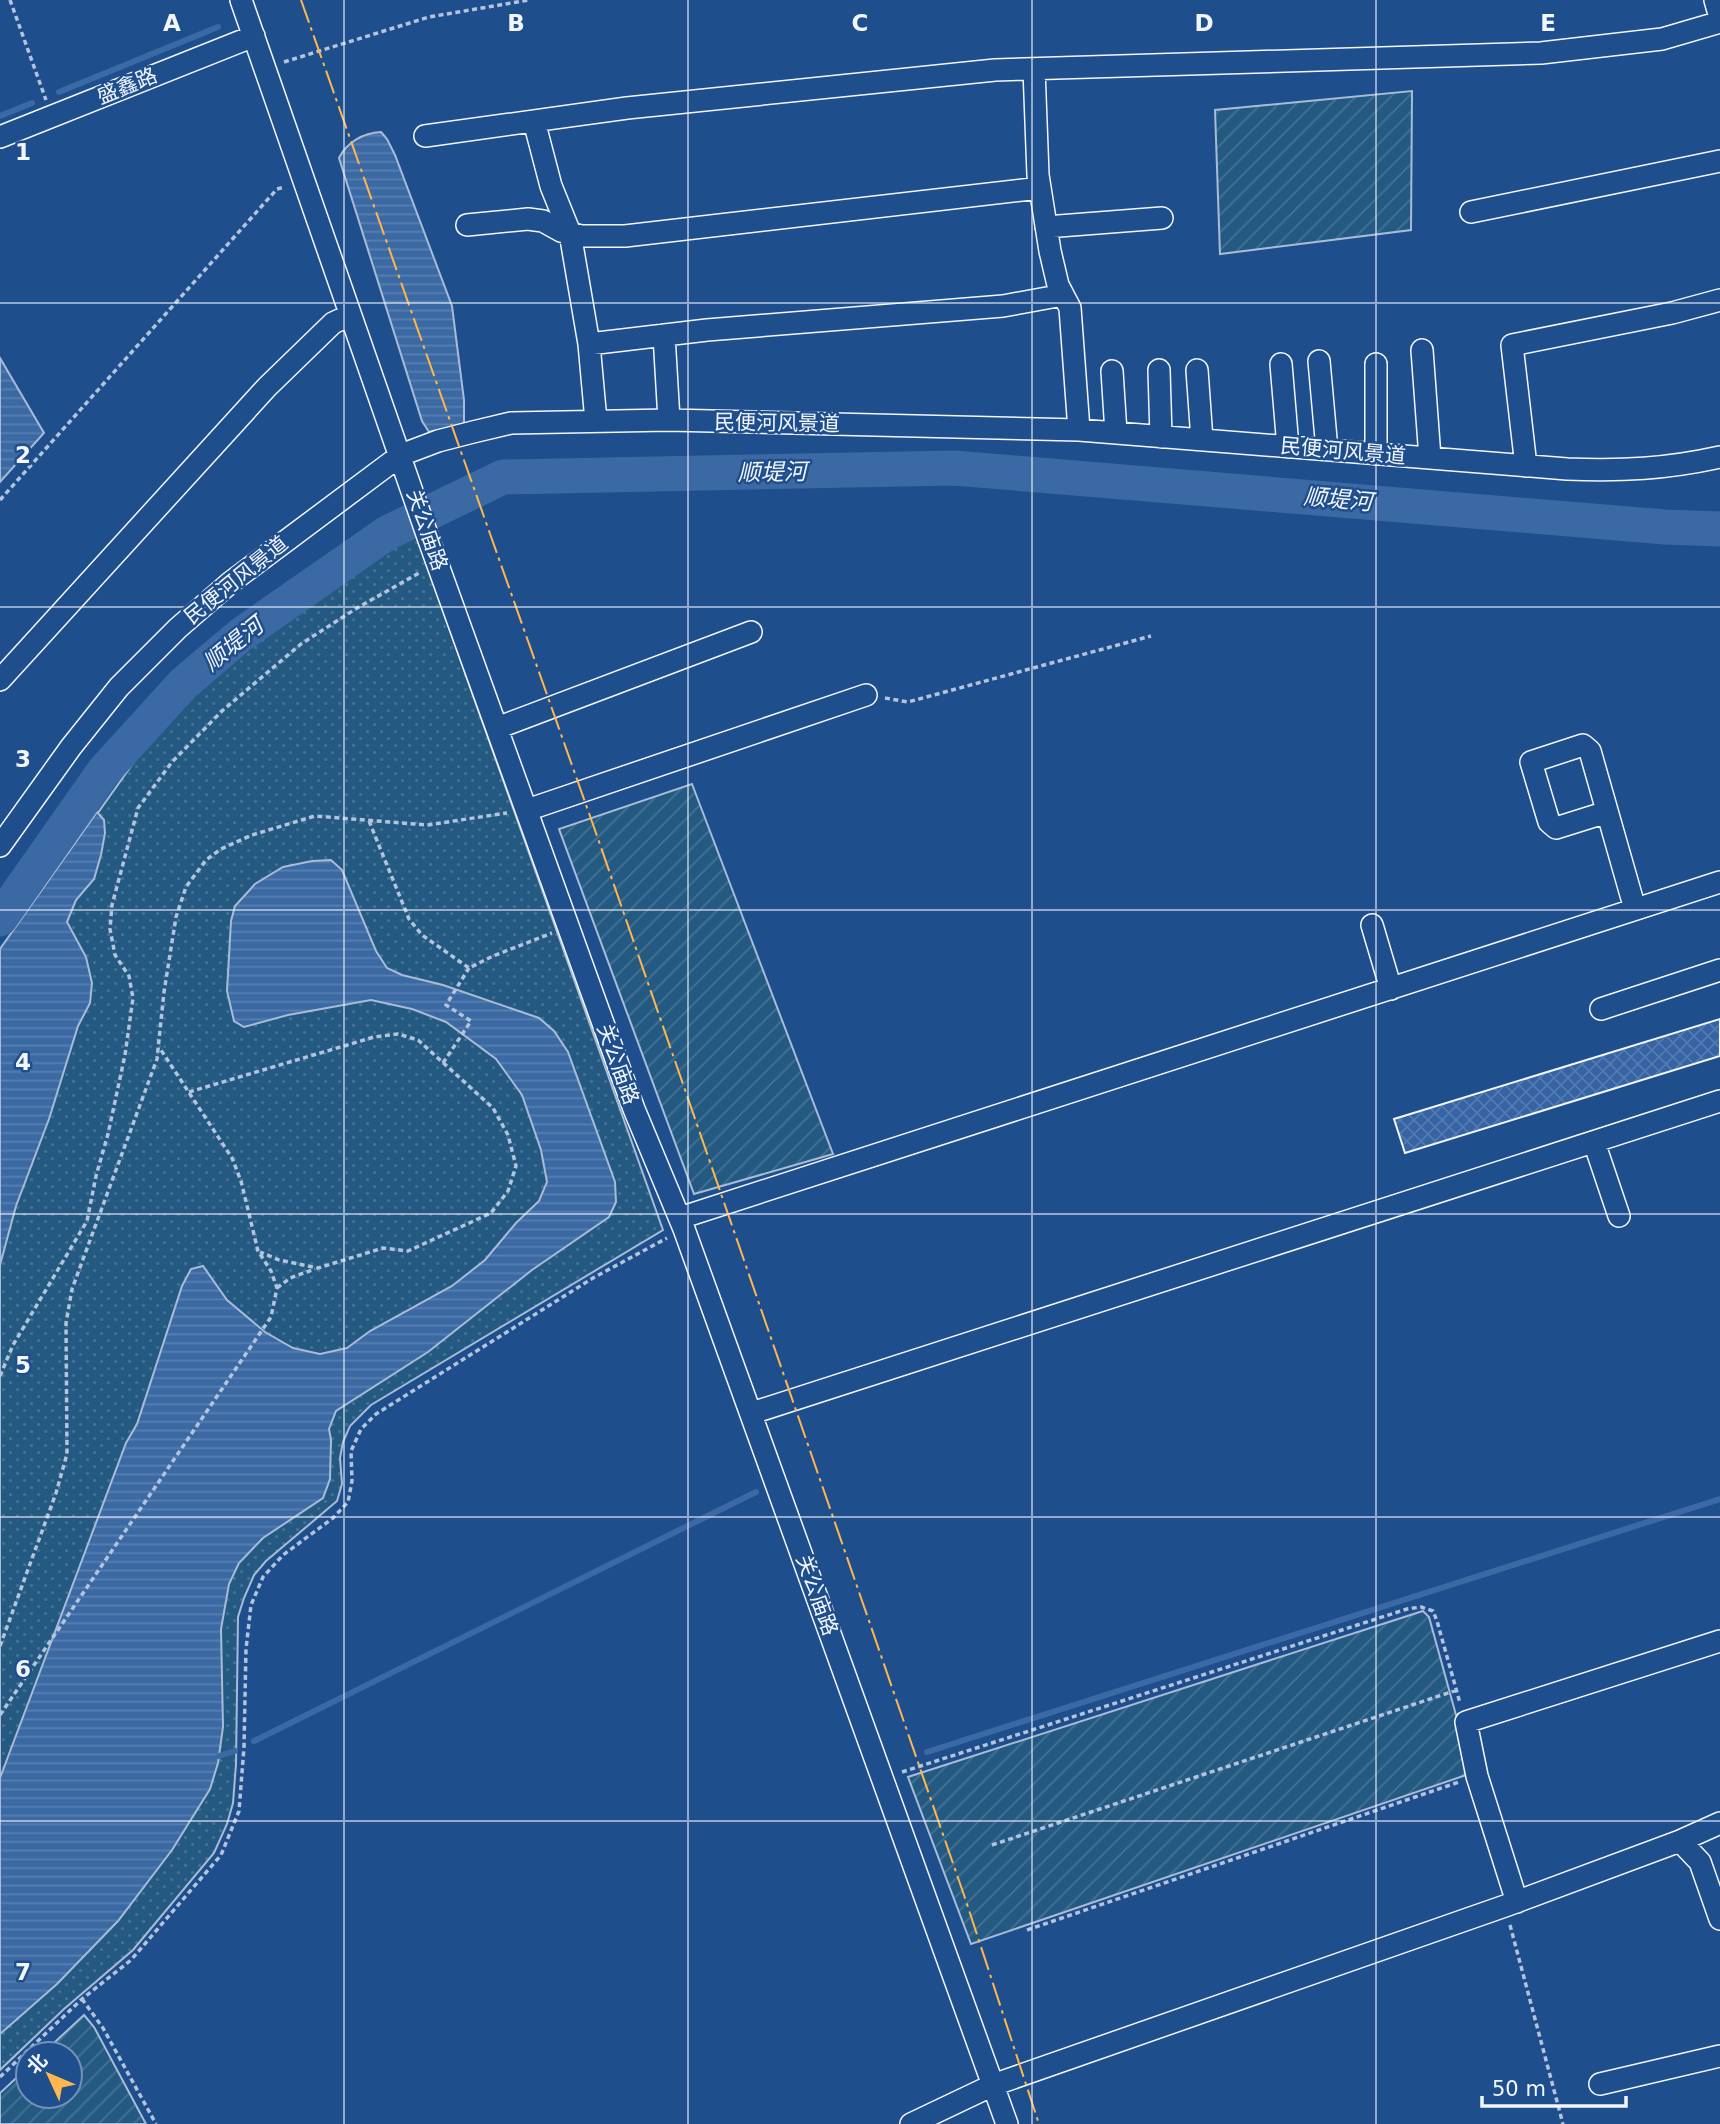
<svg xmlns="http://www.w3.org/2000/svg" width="1720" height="2124" font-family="'DejaVu Sans','Noto Sans SC',sans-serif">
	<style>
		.grass { fill: url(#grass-dots); stroke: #a8bbd7; stroke-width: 2 }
		.garden { fill: url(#garden-furrows); stroke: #a8bbd7; stroke-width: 2 }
		.water { fill: url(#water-rules); stroke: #a8bbd7; stroke-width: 2 }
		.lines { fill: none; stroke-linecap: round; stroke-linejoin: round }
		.stream { stroke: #3b69a3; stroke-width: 6 }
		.river { stroke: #3b69a3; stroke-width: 35 }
		.building { fill: url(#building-cross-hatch); stroke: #f2f6ff; stroke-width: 2 }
		.minor-casing { stroke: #f2f6ff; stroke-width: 24 }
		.path { stroke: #b3c4dc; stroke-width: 3.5; stroke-dasharray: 5 3.5; stroke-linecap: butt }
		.minor { stroke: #1f4e8c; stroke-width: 21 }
		.power { stroke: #ffb74d; stroke-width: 2; stroke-dasharray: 24 5 3.5 5; stroke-linecap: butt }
		.grid { fill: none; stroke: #f2f6ff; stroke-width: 2; stroke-opacity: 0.55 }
		.labels { text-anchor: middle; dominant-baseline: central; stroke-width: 5; stroke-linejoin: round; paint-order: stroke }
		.street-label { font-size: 21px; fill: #f2f6ff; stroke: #1f4e8c }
		.water-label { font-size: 23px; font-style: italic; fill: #f2f6ff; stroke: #1f4e8c }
		.grid-label { font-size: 23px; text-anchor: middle; font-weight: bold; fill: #f2f6ff; stroke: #1f4e8c; stroke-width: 5; stroke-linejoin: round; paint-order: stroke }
	</style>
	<defs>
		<pattern id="grass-dots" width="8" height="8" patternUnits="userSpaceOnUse" patternTransform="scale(1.75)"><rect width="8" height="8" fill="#245a82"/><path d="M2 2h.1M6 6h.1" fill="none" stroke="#447295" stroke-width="1.8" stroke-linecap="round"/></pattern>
		<pattern id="garden-furrows" width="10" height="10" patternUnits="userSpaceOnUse" patternTransform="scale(1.75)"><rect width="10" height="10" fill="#245a82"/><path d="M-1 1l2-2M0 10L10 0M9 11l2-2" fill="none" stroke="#447295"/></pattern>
		<pattern id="water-rules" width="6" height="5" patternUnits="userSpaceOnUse" patternTransform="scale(1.75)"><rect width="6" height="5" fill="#3b69a3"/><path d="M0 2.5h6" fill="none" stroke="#587fb1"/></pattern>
		<pattern id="building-cross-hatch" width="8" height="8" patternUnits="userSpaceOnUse" patternTransform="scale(1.75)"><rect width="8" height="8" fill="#3563a3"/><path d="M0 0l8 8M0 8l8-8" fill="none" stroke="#537ab1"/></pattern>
	</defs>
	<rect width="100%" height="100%" fill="#1f4e8c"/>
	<path class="grass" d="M416,535L663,1230L371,1405L350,1426L343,1442L340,1458L342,1484L337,1501L266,1561L254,1575L244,1598L238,1617L236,1764L233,1803L227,1824L214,1853L133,1950L64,2009L0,2070V951L146,745L195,695L252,645L348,572L394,544Z"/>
	<path class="garden" d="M1412,91L1411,230L1220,254L1215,110Z
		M692,784L833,1154L694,1194L559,829Z
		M1423,1611L1429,1617L1472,1773L971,1944L908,1777Z
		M84,2015L94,2027L146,2124H0V2093L28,2067V2096H70V2054H42Z"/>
	<path class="water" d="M381,132L387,139L395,155L452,306L464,400V425L429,432L422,421L339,158C347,142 363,133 381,132Z
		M0,358L44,433L0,482Z
		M97,812L104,820L105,833L101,855L94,879L76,900L67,922L86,957L92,983L90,1003L78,1026L49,1119L16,1206L0,1265V949Z
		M331,860L342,870L376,951L387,968L402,975L443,985L539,1018L554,1031L568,1052L615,1182L616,1202L609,1217L532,1270L428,1352L336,1411L329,1429L331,1440L330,1479L323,1498L263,1538L239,1563L229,1584L221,1629L223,1727L218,1763L210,1789L172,1850L118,1921L57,1984L0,2034V1778L126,1443L137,1424L182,1286L191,1269L203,1266L227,1300L265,1332L293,1348L320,1354L347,1348L370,1331L452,1286L485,1260L516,1223L539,1201L547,1182L541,1150L522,1095L496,1059L446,1022L412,1009L371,1000L288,1015L244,1027L234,1021L227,991L231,921L235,906L255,884L283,867L312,861Z"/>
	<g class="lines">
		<path class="stream" d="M59,92L218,27
			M0,116L32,103
			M254,1741L756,1492
			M927,1752L1720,1499
			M219,1756L235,1751"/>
		<path class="river" d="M0,919L104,771L184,683L242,634L387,533L503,477L954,468L1665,527L1720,529"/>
	</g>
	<path class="building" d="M1720,1019V1056L1405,1153L1394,1119Z"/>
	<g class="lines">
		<g class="minor-casing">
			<path id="minor" d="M241,0L430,543L634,1109L684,1229L1007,2124
				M1715,0L1720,18
				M1034,69L1038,175L1050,251L1058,285L1070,308L1079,430
				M534,121L551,186L570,233L589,344L596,421
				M425,136L627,108L995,70L1541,53L1662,39L1720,22
				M0,137L254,36
				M1471,212L1720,161
				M467,225L528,219L543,221L561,231L581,236H625L1040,188
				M1046,227L1162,218
				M664,335L669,420
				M589,344L707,330L1003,306L1063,295
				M1422,350L1430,458
				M1319,361L1327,450
				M1281,364L1288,447
				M1159,370L1161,437
				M1197,370L1202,440
				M1112,371L1116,433
				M1376,454V364
				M1526,466L1512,345L1672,313L1720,300
				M0,680L267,387L333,323L350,315
				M497,728L751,632
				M527,810L866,695
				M1607,812L1556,828L1549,822L1531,762L1583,745L1590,751L1635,909
				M0,846L71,747L119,687L178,628L231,582L401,455L438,441L473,432L511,423L669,420L1079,430L1567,469C1622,471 1666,469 1720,457
				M1372,925L1391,989
				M1601,1009L1720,970
				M1594,1142L1619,1216
				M680,1218L1720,882
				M752,1413L1720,1101
				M1680,1841L1720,1823
				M1517,1902L1477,1776L1466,1722L1720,1641
				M1600,2084L1720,2056
				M911,2124L993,2085L1505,1906L1680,1841L1700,1862L1720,1919"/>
		</g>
		<path class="path" d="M10,0L46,100
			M284,62L429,17L529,0
			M0,500L277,189L285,187
			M885,698L908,702L1151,636
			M369,821L409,919L422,935L469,968L493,956L552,933
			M443,1063L471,1021L446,1005L469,968
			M189,1092L374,1037L398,1034L418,1040L493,1108L508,1135L516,1166L508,1191L491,1213L408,1251L383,1248L318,1268L279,1260L260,1252
			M277,1288L290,1278L315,1269
			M0,1376L13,1345L87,1221L96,1176L108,1134L125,1055L133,998L129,976L115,955L110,929L112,905L138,808L172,762L222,711L301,644L357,608L419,573
			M0,1646L56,1493L67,1454L66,1323L72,1289L157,1059L164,992L176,917L186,887L206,860L221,849L252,835L315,816L427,825L507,813
			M0,1715L271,1317L277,1288L271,1271L258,1251L241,1181L232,1158L159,1047
			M902,1772L1407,1609L1421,1607L1433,1611L1437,1621L1460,1703
			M992,1845L1457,1690
			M1510,1925L1563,2124
			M1027,1930L1459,1782
			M82,1999L103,2028L156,2124
			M0,2077L82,1999L131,1960L221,1855L239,1811L244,1747L246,1649L251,1605L263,1577L283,1555L333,1518L348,1502L352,1481L351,1451L361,1429L376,1414L593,1278L667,1238"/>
		<use href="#minor" class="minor"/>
		<path class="power" d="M301,0L596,833L965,1898L1039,2124"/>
	</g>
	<path class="grid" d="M344,0V2124M688,0V2124M1032,0V2124M1376,0V2124M0,303H1720M0,607H1720M0,910H1720M0,1214H1720M0,1517H1720M0,1821H1720"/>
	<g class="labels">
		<g class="street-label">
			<text transform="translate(127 86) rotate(-22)">盛鑫路</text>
			<text transform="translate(777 423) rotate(1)">民便河风景道</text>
			<text transform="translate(1343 451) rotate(5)">民便河风景道</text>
			<text transform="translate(427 530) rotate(71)">关公庙路</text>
			<text transform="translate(236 580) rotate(-39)">民便河风景道</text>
			<text transform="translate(618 1064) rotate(70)">关公庙路</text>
			<text transform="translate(817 1595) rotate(70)">关公庙路</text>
		</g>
		<g class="water-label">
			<text transform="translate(772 472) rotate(-1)">顺堤河</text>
			<text transform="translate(1338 499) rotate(5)">顺堤河</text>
			<text transform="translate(233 644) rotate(-39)">顺堤河</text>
		</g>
	</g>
	<g class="grid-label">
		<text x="172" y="31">A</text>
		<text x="516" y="31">B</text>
		<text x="860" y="31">C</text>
		<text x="1204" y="31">D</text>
		<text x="1548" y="31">E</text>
		<text x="23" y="160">1</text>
		<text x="23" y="463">2</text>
		<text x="23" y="767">3</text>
		<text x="23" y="1070">4</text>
		<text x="23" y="1373">5</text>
		<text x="23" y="1677">6</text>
		<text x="23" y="1980">7</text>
	</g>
	<g transform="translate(49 2075) rotate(314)"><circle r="33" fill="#1f4e8c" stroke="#7391ba" stroke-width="2"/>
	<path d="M0-5L12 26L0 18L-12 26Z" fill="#ffb74d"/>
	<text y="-10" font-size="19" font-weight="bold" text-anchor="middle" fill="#f2f6ff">北</text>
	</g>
	<path d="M1482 2096v10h144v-10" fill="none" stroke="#f2f6ff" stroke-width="3.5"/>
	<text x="1492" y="2096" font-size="21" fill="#f2f6ff" stroke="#1f4e8c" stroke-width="5" paint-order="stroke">50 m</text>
</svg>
